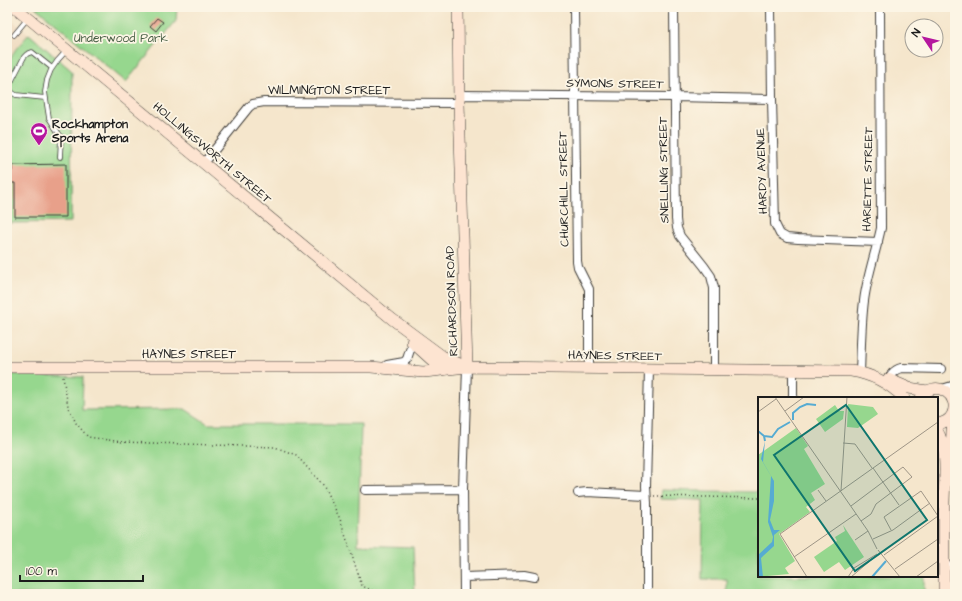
<svg xmlns="http://www.w3.org/2000/svg" width="962" height="601" font-family="'Architects Daughter',sans-serif">
	<style>
		.built { fill: #edd7bb }
		.green { fill: #96d78e; stroke: #597a55 }
		.building { fill: #e8a08a }
		.lines { fill: none; stroke-linecap: round; stroke-linejoin: round }
		.lane-casing { stroke: #3d3a36; stroke-width: 5.5 }
		.street-casing { stroke: #3d3a36; stroke-width: 10 }
		.secondary-casing { stroke: #3d3a36; stroke-width: 12 }
		.path { stroke: #3d3a36; stroke-width: 1.5; stroke-dasharray: 1 3; stroke-linecap: butt }
		.lane { stroke: #fff; stroke-width: 4 }
		.street { stroke: #fff; stroke-width: 8 }
		.secondary { stroke: #fde4d1; stroke-width: 11 }
		.labels { text-anchor: middle; dominant-baseline: central; stroke-width: 3.5; stroke-linejoin: round; paint-order: stroke }
		.park-label { font-size: 12px; fill: #475d44; stroke: #fcf5e5 }
		.street-label { font-size: 12px; fill: #1c1c1c; stroke: #fcf5e5 }
		.poi-label { font-size: 12px; font-weight: bold; fill: #1c1c1c; stroke: #fcf5e5; text-anchor: start }
		.inset-river { fill: none; stroke: #56abd2; stroke-width: 2 }
		.inset-road { fill: none; stroke: #9e9586; stroke-width: 1 }
		.view { fill: #0f766e; fill-opacity: 0.15; stroke: #0f766e; stroke-width: 2 }
		.inset-edge { fill: none; stroke: #1c1c1c; stroke-width: 2 }
	</style>
	<rect width="100%" height="100%" fill="#fcf5e5"/>
	<filter id="ink" filterUnits="userSpaceOnUse"><feTurbulence type="fractalNoise" baseFrequency=".025" numOctaves="2"/><feDisplacementMap in="SourceGraphic" scale="8" xChannelSelector="R" yChannelSelector="G"/><feConvolveMatrix kernelMatrix="1 2 1 2 8 2 1 2 1" color-interpolation-filters="sRGB"/></filter>
	<filter id="wash" filterUnits="userSpaceOnUse"><feTurbulence type="fractalNoise" baseFrequency=".012" numOctaves="4" result="noise"/><feDisplacementMap in="SourceGraphic" scale="16" xChannelSelector="R" yChannelSelector="G"/><feGaussianBlur stdDeviation="0.9" result="paint"/><feColorMatrix in="noise" values="0 0 0 0 0 0 0 0 0 0 0 0 0 0 0 0 0 1.4 0 .05"/><feComposite in="paint" operator="in"/></filter>
	<g filter="url(#wash)">
		<rect width="100%" height="100%" fill="#f5e6cc"/>
		<path class="built" d="M7,16L29,34L15,50L9,62H7Z"/>
		<path class="green" d="M35,7H177L176,21L126,82Z
			M29,34L72,71L71,222L7,223V62H9L15,50Z
			M7,374L83,377L82,410L185,409L208,424H361L358,545L413,547L415,594H7Z
			M661,490L759,492V576H924V594H727V579H702L703,500L660,499Z"/>
		<g id="blocks">
			<path class="building" d="M157,18L163,22L156,31L150,26Z
				M66,164V217H15V183H7V171H12V165Z"/>
		</g>
	</g>
	<g filter="url(#ink)">
		<use href="#blocks" fill-opacity="0" stroke="#3d3a36" stroke-width="1"/>
		<g class="lines">
			<g class="lane-casing">
				<path id="lane" d="M14,35L28,18
					M45,98L16,95L10,91L9,86L24,57L27,54L32,52L52,68
					M60,157L61,137L49,118L45,92L47,80L51,70L58,60L67,50"/>
			</g>
			<g class="street-casing">
				<path id="street" d="M574,7L577,261L578,267L589,289V368
					M674,7L676,219L677,228L680,236L704,266L711,276L714,288V370
					M771,7L772,99L775,224L780,234L787,238L798,239L878,242
					M459,95L674,97L772,99
					M204,163L249,107L253,104L264,102L459,103
					M387,365L404,362L407,359L410,350L418,341
					M860,373C861,349 861,324 864,301C867,276 876,252 881,228L880,7
					M886,383C890,376 893,370 901,368L941,369
					M942,389L955,385
					M793,398V370
					M365,490L463,489
					M578,493L587,492L646,495
					M944,566H955
					M464,577L524,575L534,577
					M464,594L463,489L467,367
					M647,594V503L646,486L649,370"/>
			</g>
			<g class="secondary-casing">
				<path id="secondary" d="M15,7L392,319L442,356L464,366
					M458,7L459,103L467,367
					M412,342L434,362L448,369
					M7,367H371L423,372L434,371L448,369L467,367L851,371C871,374 890,384 904,398
					M888,379L909,388L927,391
					M921,398C934,377 962,395 952,415C949,421 944,423 937,424
					M937,430C949,452 944,481 944,505C944,535 944,564 944,594
					M947,466L951,452L952,431L954,412"/>
			</g>
			<path class="path" d="M63,377L68,406L76,423L88,437L122,442L275,447L296,455L323,485L340,519L362,586L380,594
				M654,496L759,498"/>
			<use href="#lane" class="lane"/>
			<use href="#street" class="street"/>
			<use href="#secondary" class="secondary"/>
		</g>
	</g>
	<defs>
		<g id="stadium-pin" transform="scale(0.9)"><path d="M0 17L-7.5 6A9.5 9.5 0 1 1 7.5 6Z" fill="#b5179e" stroke="#fcf5e5"/><path d="M0-5a6.5 5 0 1 0 0 10a6.5 5 0 1 0 0-10ZM-3.5-1.8h7v3.6h-7Z" fill="#fff"/></g>
	</defs>
	<g fill-rule="evenodd">
		<use href="#stadium-pin" x="39" y="131"/>
	</g>
	<g class="labels">
		<g class="park-label">
			<text x="121" y="38">Underwood Park</text>
		</g>
		<g class="street-label">
			<text transform="translate(615 84) rotate(1)">SYMONS STREET</text>
			<text x="329" y="90">WILMINGTON STREET</text>
			<text transform="translate(212 153) rotate(40)">HOLLINGSWORTH STREET</text>
			<text transform="translate(664 170) rotate(-91)">SNELLING STREET</text>
			<text transform="translate(762 171) rotate(-92)">HARDY AVENUE</text>
			<text transform="translate(868 179) rotate(-89)">HARIETTE STREET</text>
			<text transform="translate(564 189) rotate(-91)">CHURCHILL STREET</text>
			<text transform="translate(452 301) rotate(-92)">RICHARDSON ROAD</text>
			<text x="189" y="354">HAYNES STREET</text>
			<text transform="translate(615 356) rotate(1)">HAYNES STREET</text>
		</g>
		<g class="poi-label">
			<text x="52" y="124">Rockhampton<tspan x="52" dy="14">Sports Arena</tspan></text>
		</g>
	</g>
	<g transform="translate(758 397)">
		<rect width="180" height="180" fill="#f5e6cc"/>
		<path d="M90,7L115,10L120,17L100,31L89,30ZM77,8L81,14H86L85,22L67,35L58,22ZM38,31L50,49L46,52L67,87L53,96L57,103L48,110L52,115L21,137L37,164L27,171L31,177L0,180V58ZM85,128L106,160L87,173L81,165L66,175L56,160L79,144L77,140L87,134Z" fill="#96d78e"/>
		<path d="M7,44L5,65L16,84V104L12,123L16,133H22L16,138V149L3,161L5,180H0V158L14,145L15,140L10,125L13,79L3,62Z" fill="#56abd2"/>
		<path class="inset-river" d="M35,23V16L42,10L49,7L58,8M0,34L6,39L7,44M6,39L14,40L20,32L32,25M114,180L128,164"/>
		<path class="inset-road" d="M17,0L110,134L119,152M27,14L46,0M0,15L18,2M85,46L97,47L114,71M115,71L141,108M60,93L68,104M83,94L89,0M93,109L145,70L154,80L118,107L113,117L103,124M115,142L135,133L172,106M97,143L110,134M120,153L142,180M126,158L180,119L163,94L126,120L133,133M36,160L98,117M137,172L180,142M49,180L22,137L180,25M90,180L96,171L119,157M93,180L119,158M158,180L180,164"/>
		<path class="view" d="M88,8L169,123L97,174L16,58Z"/>
		<rect width="180" height="180" class="inset-edge"/>
	</g>
	<rect width="962" height="601" fill="none" stroke="#fcf5e5" stroke-width="24"/>
	<g transform="translate(924 38) rotate(305)"><circle r="19" fill="#fcf5e5" stroke="#a29e95"/>
	<path d="M0-3L7 15L0 10L-7 15Z" fill="#b5179e"/>
	<text y="-6" font-size="11" font-weight="bold" text-anchor="middle" fill="#1c1c1c">N</text>
	</g>
	<path d="M20 575v6h123v-6" fill="none" stroke="#1c1c1c" stroke-width="2"/>
	<text x="26" y="575" font-size="12" fill="#1c1c1c" stroke="#fcf5e5" stroke-width="3" paint-order="stroke">100 m</text>
</svg>
